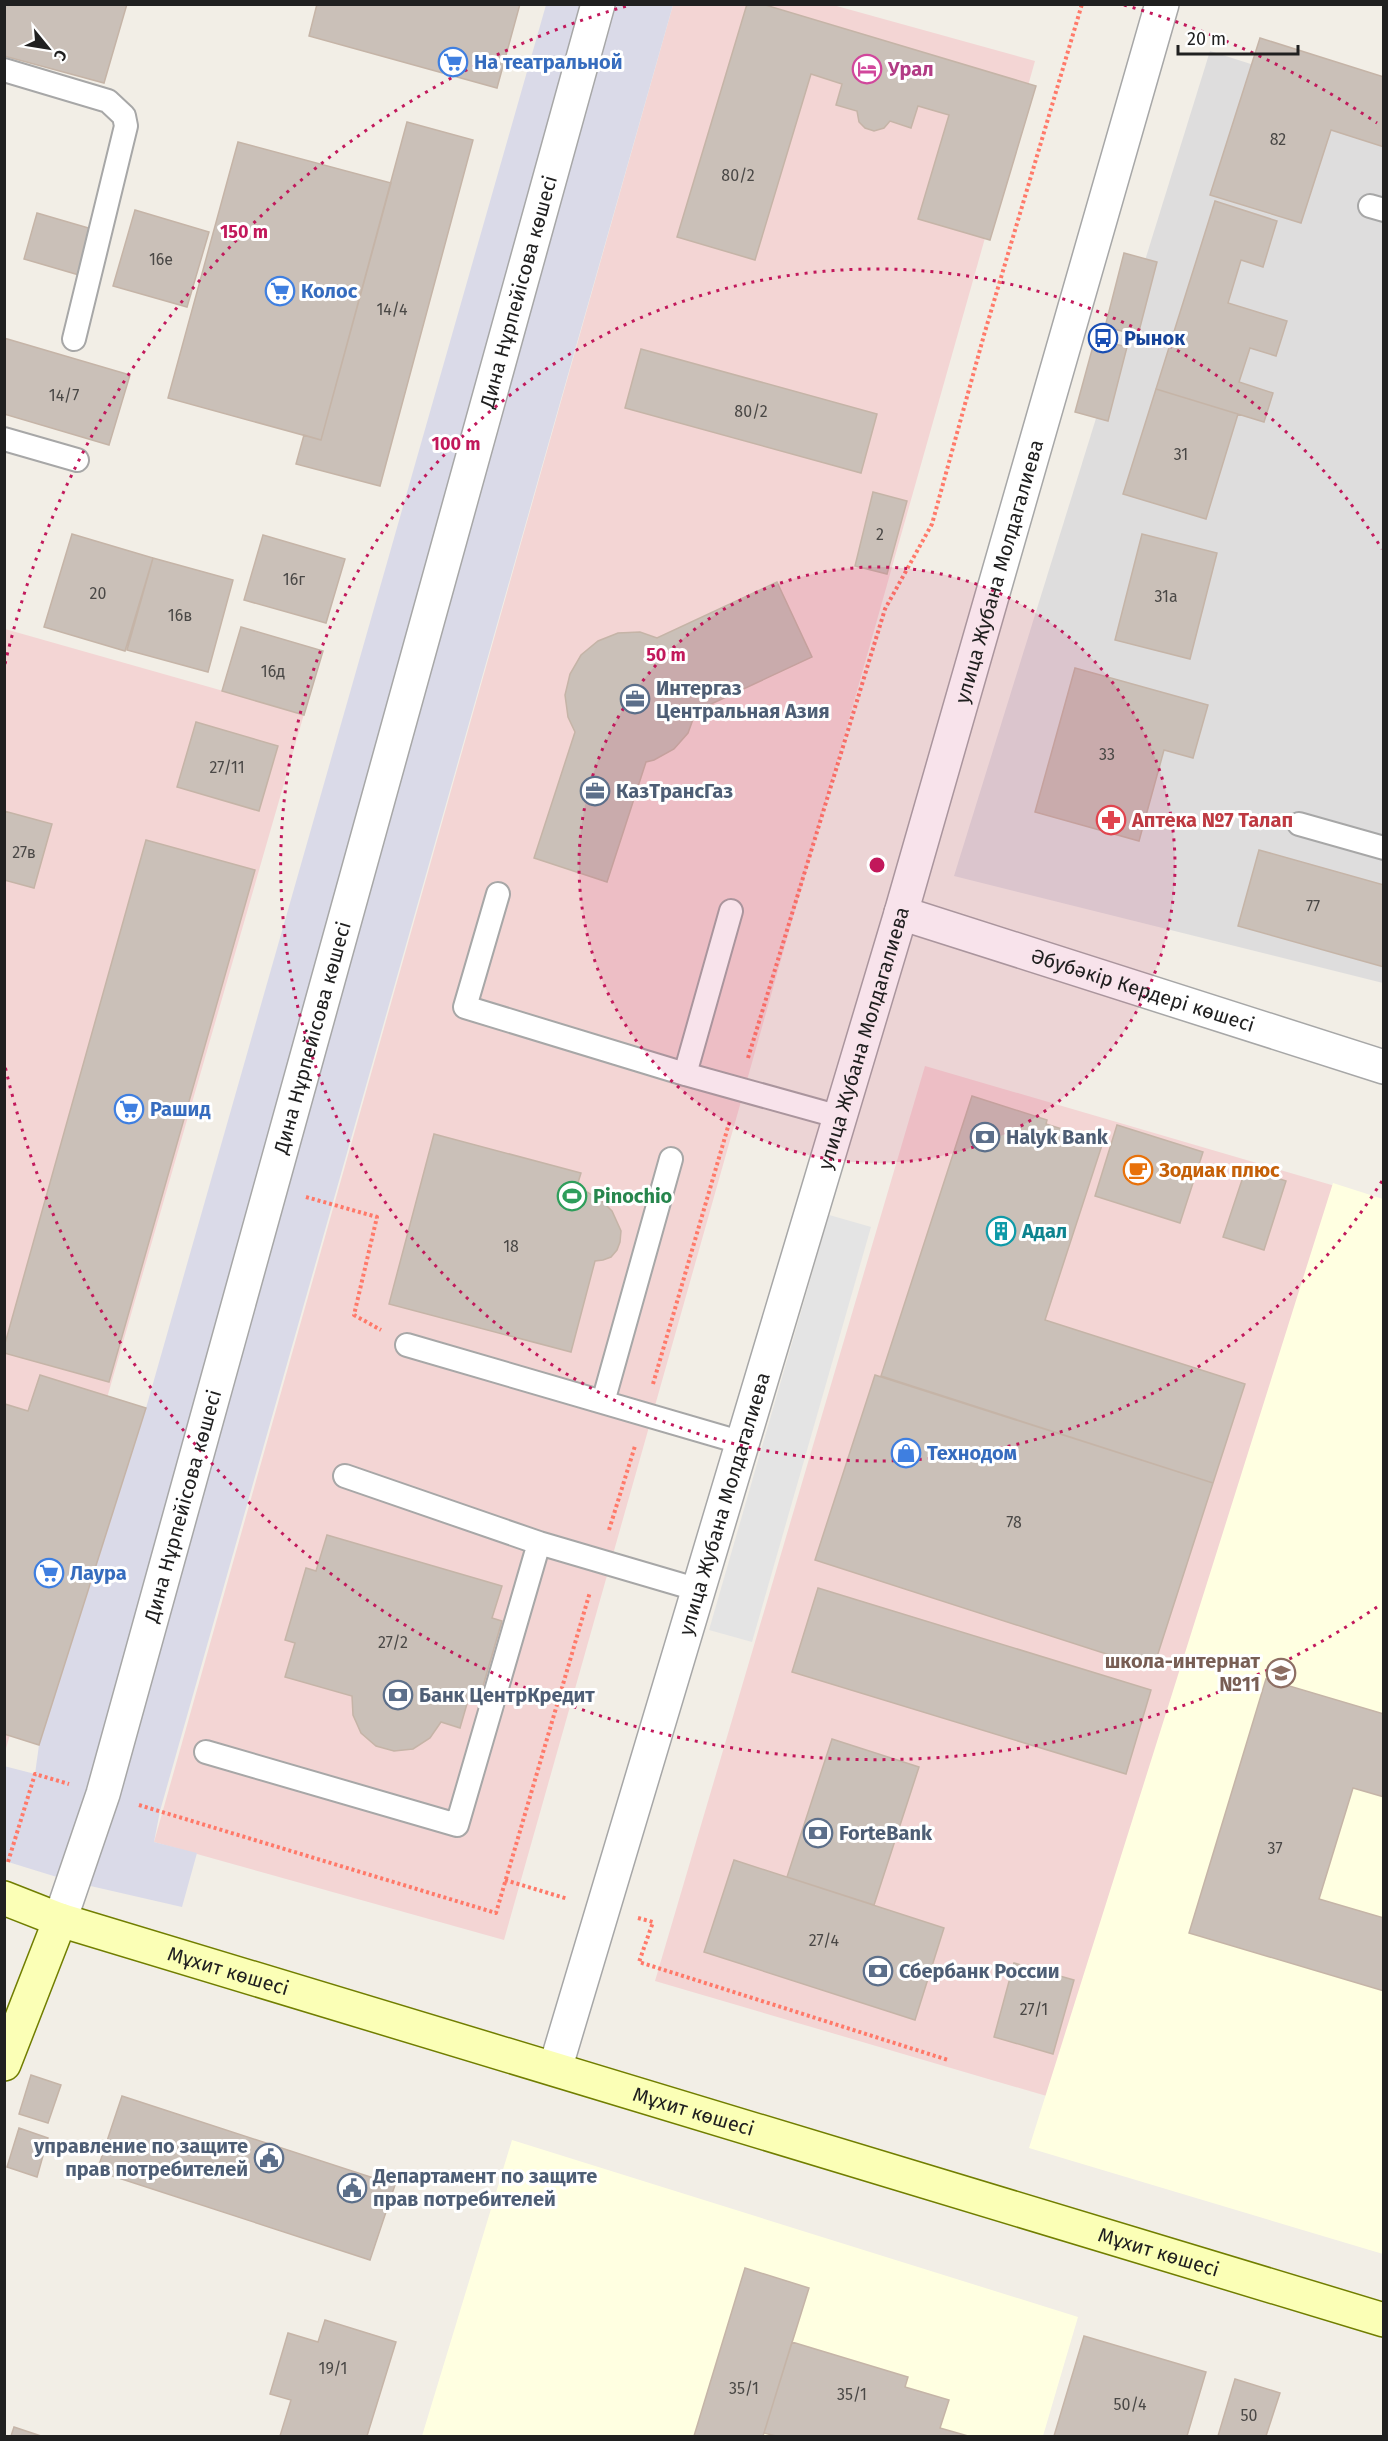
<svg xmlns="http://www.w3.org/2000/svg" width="1388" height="2441" font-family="'Fira Sans',sans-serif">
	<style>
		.residential { fill: #dedddd }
		.commercial { fill: #f3d5d4 }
		.education { fill: #ffffe1 }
		.parking { fill: #e4e4e4 }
		.plaza { fill: #dadae8 }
		.building { fill: #cac0b8; stroke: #c5b4a7; stroke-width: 1.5 }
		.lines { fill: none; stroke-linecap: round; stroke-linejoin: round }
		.lane-casing { stroke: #a7a7a7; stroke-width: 26 }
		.street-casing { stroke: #a7a7a7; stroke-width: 36 }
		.secondary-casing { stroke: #717e00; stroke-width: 36 }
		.path { stroke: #ff7969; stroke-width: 4; stroke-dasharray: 3 3; stroke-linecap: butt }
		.lane { stroke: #fff; stroke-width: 22 }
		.street { stroke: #fff; stroke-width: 33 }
		.secondary { stroke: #fbffb6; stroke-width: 33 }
		.ring { fill: none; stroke: #c2185b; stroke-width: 3; stroke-dasharray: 3 6 }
		.labels { text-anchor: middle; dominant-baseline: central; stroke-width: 6; stroke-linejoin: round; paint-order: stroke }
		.number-label { font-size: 16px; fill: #4a4846 }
		.shop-label { font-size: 20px; font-weight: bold; fill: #366cbe; stroke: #fff; text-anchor: start }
		.hotel-label { font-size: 20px; font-weight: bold; fill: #b23c85; stroke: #fff; text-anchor: start }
		.street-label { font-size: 20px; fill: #202020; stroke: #fff }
		.transit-label { font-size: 20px; font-weight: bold; fill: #164399; stroke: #fff; text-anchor: start }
		.service-label { font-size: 20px; font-weight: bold; fill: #4e5e75; stroke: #fff; text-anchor: start }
		.health-label { font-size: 20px; font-weight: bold; fill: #be3a42; stroke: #fff; text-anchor: start }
		.food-label { font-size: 20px; font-weight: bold; fill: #c56008; stroke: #fff; text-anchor: start }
		.leisure-label { font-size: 20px; font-weight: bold; fill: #27864d; stroke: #fff; text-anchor: start }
		.culture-label { font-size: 20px; font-weight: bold; fill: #0d838f; stroke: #fff; text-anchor: start }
		.education-label { font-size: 20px; font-weight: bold; fill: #785e54; stroke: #fff; text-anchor: end }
		.centre { fill: #c2185b; stroke: #fff; stroke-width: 3 }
		.ring-label { font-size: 18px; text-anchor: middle; font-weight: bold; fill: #c2185b; stroke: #fff; stroke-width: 6; stroke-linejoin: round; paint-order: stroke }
	</style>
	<rect width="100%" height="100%" fill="#f2eee6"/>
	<path class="residential" d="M1210,51L1383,106V983L954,876Z"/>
	<path class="commercial" d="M673,5H833L1035,61L504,1940L154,1842Z
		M5,629L304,714L5,1752Z
		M925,1066L1383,1200V2195L655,1981Z"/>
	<path class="education" d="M1333,1183L1383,1199V2254L1029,2148Z
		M512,2140L1078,2317L1043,2436H422Z"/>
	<path class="parking" d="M829,1215L871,1227L752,1642L709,1630Z"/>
	<path class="plaza" d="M546,5H673L160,1811L154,1842L197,1853L182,1907L73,1882L5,1861L4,1766L35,1774L39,1745L146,1408Z"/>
	<path class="building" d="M4,4H127L104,83L4,56Z
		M317,4H520L497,88L309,36Z
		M747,4H762L1036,86L990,240L918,219L949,115L918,106L911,128L890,121L884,128L874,131L865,128L859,122L857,111L836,105L842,84L811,74L755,260L677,237Z
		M1260,38L1384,77V147L1331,130L1301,223L1210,195Z
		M407,122L473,140L380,486L296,464L304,435L321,440Z
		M238,142L391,183L321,440L168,398Z
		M1215,201L1277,221L1263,267L1241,260L1228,303L1287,321L1276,356L1250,348L1239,382L1273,393L1264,422L1156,389Z
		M135,210L209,232L187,307L113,286Z
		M37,213L92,229L79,275L24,259Z
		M1124,253L1157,262L1138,335L1105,327Z
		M4,338L130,375L109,445L4,414Z
		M1095,339L1127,347L1108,421L1075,412Z
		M641,349L877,414L861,473L625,408Z
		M1156,389L1238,414L1206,519L1123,494Z
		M873,492L907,501L887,574L855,566Z
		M72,534L153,558L125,651L44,627Z
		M1142,534L1217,553L1190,659L1115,640Z
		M263,535L345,559L326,623L244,600Z
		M153,558L233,580L208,672L127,650Z
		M777,582L812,657L696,711L688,733L674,749L654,760L646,762L607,882L534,858L575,732L568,717L565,695L570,674L581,655L598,641L618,633L640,632L657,638Z
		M241,627L323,651L304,715L222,691Z
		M1075,668L1208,705L1193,758L1164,750L1139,841L1035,812Z
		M196,722L278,746L259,811L177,787Z
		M4,811L52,824L34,888L4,880Z
		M146,840L255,870L109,1382L4,1353V1347Z
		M1259,850L1384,885V967L1238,926Z
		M972,1096L1047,1120L1046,1124L1103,1142L1045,1320L1245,1384L1213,1483L881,1376Z
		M1117,1125L1203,1152L1180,1223L1095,1196Z
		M434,1134L581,1173L577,1186L602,1201L612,1211L621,1231L620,1242L617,1250L611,1257L603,1260L595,1261L571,1352L389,1304Z
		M1246,1168L1286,1181L1264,1250L1223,1237Z
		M40,1375L146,1408L39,1745L4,1734V1407L5,1404L28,1411Z
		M875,1375L1213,1483L1153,1669L815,1560Z
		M327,1535L502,1586L492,1618L502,1621L481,1693L471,1690L460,1728L441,1722L430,1738L413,1749L394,1751L376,1746L361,1733L353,1715L352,1696L285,1677L295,1643L285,1640L306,1568L316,1571Z
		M818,1588L1151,1690L1126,1774L792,1672Z
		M1266,1679L1384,1714V1797L1353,1788L1319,1899L1384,1918V1991L1189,1933Z
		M832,1739L919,1767L874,1905L787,1877Z
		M734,1860L944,1928L915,2020L704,1952Z
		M1014,1963L1074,1980L1053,2054L994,2037Z
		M31,2075L61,2085L48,2123L19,2114Z
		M122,2096L395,2185L370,2260L97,2171Z
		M19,2128L48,2138L37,2177L7,2167Z
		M745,2268L809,2288L763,2436H694Z
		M325,2320L396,2342L367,2436H280L291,2400L270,2394L288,2333L318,2342Z
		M1084,2336L1206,2372L1187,2436H1054Z
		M792,2342L908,2377L905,2387L949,2400L940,2428L968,2436H776L764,2433Z
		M1235,2379L1280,2393L1266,2436H1218Z
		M14,2427L41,2436H11Z"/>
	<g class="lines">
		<g class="lane-casing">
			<path id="lane" d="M4,70L108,101L124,116L126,126L74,339
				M1370,206L1384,210
				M4,439L77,460
				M1299,824L1384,848
				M498,894L465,1007L685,1074
				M731,911L685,1074L840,1117
				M407,1345L743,1443
				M603,1402L671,1159
				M345,1476L539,1543
				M206,1752L457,1825L539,1543L699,1590"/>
		</g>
		<g class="street-casing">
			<g id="street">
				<path id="s1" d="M901,913L1384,1067"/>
				<path id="s2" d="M60,1920L103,1794L598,4"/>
				<path id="s3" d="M555,2069L901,913L1162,4"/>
			</g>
		</g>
		<g class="secondary-casing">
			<g id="secondary">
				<path id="s4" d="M4,1898L60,1920L1384,2320"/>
				<path d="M4,2064L60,1920"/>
			</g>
		</g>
		<path class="path" d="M748,1058L885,609L932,524L984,335L1082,4
			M306,1197L377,1217L354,1315L381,1330
			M653,1384L730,1120
			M609,1530L635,1446
			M139,1805L496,1913L590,1592
			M8,1862L35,1774L69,1784
			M505,1880L568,1899
			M638,1918L653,1922L639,1962L948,2060"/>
		<use href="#lane" class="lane"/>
		<use href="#street" class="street"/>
		<use href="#secondary" class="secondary"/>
	</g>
	<circle cx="877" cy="865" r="298" fill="#c2185b" fill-opacity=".12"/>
	<g class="ring">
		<circle cx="877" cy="865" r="298"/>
		<path d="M1382 1181A596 596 0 1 1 1382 549"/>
		<path d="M1377 1607A895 895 0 0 1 5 1066M5 664A895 895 0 0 1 630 5M1124 5A895 895 0 0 1 1377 123"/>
	</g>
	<defs>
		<g id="supermarket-ring" transform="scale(1.5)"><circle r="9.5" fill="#fff" stroke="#3f7fe0" stroke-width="1.5"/><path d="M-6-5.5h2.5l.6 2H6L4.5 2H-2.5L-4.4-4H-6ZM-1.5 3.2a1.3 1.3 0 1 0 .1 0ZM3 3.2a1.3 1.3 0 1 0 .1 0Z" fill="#3f7fe0"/></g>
		<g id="hotel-ring" transform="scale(1.5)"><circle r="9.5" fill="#fff" stroke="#d1479c" stroke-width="1.5"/><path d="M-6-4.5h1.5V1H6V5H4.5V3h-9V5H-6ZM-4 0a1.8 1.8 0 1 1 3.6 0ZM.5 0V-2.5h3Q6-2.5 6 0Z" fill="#d1479c"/></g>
		<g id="bus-ring" transform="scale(1.5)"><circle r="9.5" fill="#fff" stroke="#1a4fb4" stroke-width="1.5"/><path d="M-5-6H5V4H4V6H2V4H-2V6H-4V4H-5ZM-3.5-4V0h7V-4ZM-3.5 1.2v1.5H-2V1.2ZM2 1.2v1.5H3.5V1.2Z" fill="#1a4fb4"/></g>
		<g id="office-ring" transform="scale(1.5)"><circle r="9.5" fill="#fff" stroke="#5c6f8a" stroke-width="1.5"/><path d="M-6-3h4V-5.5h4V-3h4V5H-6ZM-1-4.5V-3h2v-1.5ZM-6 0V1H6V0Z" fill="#5c6f8a"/></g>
		<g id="pharmacy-ring" transform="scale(1.5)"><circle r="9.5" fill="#fff" stroke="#e0444e" stroke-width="1.5"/><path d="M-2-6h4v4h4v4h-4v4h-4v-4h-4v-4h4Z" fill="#e0444e"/></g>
		<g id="bank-ring" transform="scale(1.5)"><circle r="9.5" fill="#fff" stroke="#5c6f8a" stroke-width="1.5"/><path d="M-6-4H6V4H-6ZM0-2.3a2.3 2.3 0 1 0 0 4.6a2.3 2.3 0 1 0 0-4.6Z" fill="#5c6f8a"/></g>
		<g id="cafe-ring" transform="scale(1.5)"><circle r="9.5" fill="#fff" stroke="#e8710a" stroke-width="1.5"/><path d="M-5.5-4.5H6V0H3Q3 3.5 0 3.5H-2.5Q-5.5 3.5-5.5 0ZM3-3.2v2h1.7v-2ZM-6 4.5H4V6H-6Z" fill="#e8710a"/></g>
		<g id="stadium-ring" transform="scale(1.5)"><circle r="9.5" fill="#fff" stroke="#2e9e5b" stroke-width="1.5"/><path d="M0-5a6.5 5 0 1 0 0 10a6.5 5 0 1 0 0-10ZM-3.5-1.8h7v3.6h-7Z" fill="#2e9e5b"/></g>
		<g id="building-ring" transform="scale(1.5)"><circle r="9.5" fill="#fff" stroke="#0f9aa8" stroke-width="1.5"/><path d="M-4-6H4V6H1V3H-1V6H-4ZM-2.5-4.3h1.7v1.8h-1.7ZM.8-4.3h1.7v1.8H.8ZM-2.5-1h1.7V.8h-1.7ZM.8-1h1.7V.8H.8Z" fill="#0f9aa8"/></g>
		<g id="shop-ring" transform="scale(1.5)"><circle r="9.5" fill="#fff" stroke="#3f7fe0" stroke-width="1.5"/><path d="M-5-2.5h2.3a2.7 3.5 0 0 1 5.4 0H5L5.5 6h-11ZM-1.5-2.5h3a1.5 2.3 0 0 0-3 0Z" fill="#3f7fe0"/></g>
		<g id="school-ring" transform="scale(1.5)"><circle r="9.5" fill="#fff" stroke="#8d6e63" stroke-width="1.5"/><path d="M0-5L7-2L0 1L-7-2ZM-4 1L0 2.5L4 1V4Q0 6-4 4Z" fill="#8d6e63"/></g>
		<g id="civic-ring" transform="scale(1.5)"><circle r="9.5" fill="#fff" stroke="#5c6f8a" stroke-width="1.5"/><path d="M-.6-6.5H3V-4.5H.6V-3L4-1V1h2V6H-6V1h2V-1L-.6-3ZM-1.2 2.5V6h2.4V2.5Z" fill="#5c6f8a"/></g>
	</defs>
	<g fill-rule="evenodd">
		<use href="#supermarket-ring" x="453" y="62"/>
		<use href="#hotel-ring" x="867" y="69"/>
		<use href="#supermarket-ring" x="280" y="291"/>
		<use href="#bus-ring" x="1103" y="338"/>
		<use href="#office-ring" x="635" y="699"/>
		<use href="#office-ring" x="595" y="791"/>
		<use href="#pharmacy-ring" x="1111" y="820"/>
		<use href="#supermarket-ring" x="129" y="1109"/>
		<use href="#bank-ring" x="985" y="1137"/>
		<use href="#cafe-ring" x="1138" y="1170"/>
		<use href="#stadium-ring" x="572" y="1196"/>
		<use href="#building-ring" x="1001" y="1231"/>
		<use href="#shop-ring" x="906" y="1453"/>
		<use href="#supermarket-ring" x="49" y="1573"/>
		<use href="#school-ring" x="1281" y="1673"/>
		<use href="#bank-ring" x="398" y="1695"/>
		<use href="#bank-ring" x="818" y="1833"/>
		<use href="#bank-ring" x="878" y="1971"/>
		<use href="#civic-ring" x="269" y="2158"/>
		<use href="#civic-ring" x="352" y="2188"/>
	</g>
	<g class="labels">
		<g class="number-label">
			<text x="1278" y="139">82</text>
			<text x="738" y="175">80/2</text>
			<text x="161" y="259">16е</text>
			<text x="392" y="309">14/4</text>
			<text x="64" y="395">14/7</text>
			<text x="751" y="411">80/2</text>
			<text x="1181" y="454">31</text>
			<text x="880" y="534">2</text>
			<text x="294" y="579">16г</text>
			<text x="98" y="593">20</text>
			<text x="1166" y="596">31а</text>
			<text x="180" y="615">16в</text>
			<text x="273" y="671">16д</text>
			<text x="1107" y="754">33</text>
			<text x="227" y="767">27/11</text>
			<text x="24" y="852">27в</text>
			<text x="1313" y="906">77</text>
			<text x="511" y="1246">18</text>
			<text x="1014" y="1522">78</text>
			<text x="393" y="1642">27/2</text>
			<text x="1275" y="1848">37</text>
			<text x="824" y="1940">27/4</text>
			<text x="1034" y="2009">27/1</text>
			<text x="333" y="2368">19/1</text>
			<text x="744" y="2388">35/1</text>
			<text x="852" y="2394">35/1</text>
			<text x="1130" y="2404">50/4</text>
			<text x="1249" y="2415">50</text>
		</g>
		<g class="shop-label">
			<text x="474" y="62">На театральной</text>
			<text x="301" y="291">Колос</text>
			<text x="150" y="1109">Рашид</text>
			<text x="927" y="1453">Технодом</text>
			<text x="70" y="1573">Лаура</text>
		</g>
		<g class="hotel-label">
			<text x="888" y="69">Урал</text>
		</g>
		<g class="street-label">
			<text stroke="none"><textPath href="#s2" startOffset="1692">Дина Нұрпейісова көшесі</textPath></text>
			<text stroke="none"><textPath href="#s3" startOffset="1562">улица Жубана Молдагалиева</textPath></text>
			<text stroke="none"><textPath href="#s1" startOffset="254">Әбубәкір Кердері көшесі</textPath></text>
			<text stroke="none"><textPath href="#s2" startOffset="918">Дина Нұрпейісова көшесі</textPath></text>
			<text stroke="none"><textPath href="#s3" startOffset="1076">улица Жубана Молдагалиева</textPath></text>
			<text stroke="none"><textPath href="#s3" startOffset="590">улица Жубана Молдагалиева</textPath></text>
			<text stroke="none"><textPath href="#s2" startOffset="432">Дина Нұрпейісова көшесі</textPath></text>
			<text stroke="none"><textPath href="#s4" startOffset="236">Мұхит көшесі</textPath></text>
			<text stroke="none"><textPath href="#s4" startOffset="722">Мұхит көшесі</textPath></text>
			<text stroke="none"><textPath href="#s4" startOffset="1208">Мұхит көшесі</textPath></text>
		</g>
		<g class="transit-label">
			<text x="1124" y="338">Рынок</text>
		</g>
		<g class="service-label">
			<text x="656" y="688">Интергаз<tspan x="656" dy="23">Центральная Азия</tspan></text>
			<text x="616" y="791">КазТрансГаз</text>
			<text x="1006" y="1137">Halyk Bank</text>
			<text x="419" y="1695">Банк ЦентрКредит</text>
			<text x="839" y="1833">ForteBank</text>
			<text x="899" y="1971">Сбербанк России</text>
			<text x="248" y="2146" text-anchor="end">управление по защите<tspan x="248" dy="23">прав потребителей</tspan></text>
			<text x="373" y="2176">Департамент по защите<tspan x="373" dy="23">прав потребителей</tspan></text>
		</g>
		<g class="health-label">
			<text x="1132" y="820">Аптека №7 Талап</text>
		</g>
		<g class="food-label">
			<text x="1159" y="1170">Зодиак плюс</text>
		</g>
		<g class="leisure-label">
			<text x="593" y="1196">Pinochio</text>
		</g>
		<g class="culture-label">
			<text x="1022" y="1231">Адал</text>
		</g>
		<g class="education-label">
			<text x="1260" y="1661">школа-интернат<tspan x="1260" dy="23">№11</tspan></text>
		</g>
	</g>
	<circle cx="877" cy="865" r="9" class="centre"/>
	<g class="ring-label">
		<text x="244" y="238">150 m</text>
		<text x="456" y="450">100 m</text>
		<text x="666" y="661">50 m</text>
	</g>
	<rect width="1388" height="2441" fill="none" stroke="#202020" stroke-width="12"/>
	<g transform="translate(48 48) rotate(120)" stroke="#ffffff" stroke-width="4.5" paint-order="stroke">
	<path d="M0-4.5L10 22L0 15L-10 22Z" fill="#202020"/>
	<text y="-9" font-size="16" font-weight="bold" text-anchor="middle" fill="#202020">С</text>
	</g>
	<path d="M1178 45v9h120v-9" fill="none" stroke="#202020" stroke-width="3"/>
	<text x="1187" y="45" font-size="18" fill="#202020" stroke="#ffffff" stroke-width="4.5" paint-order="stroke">20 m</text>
</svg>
